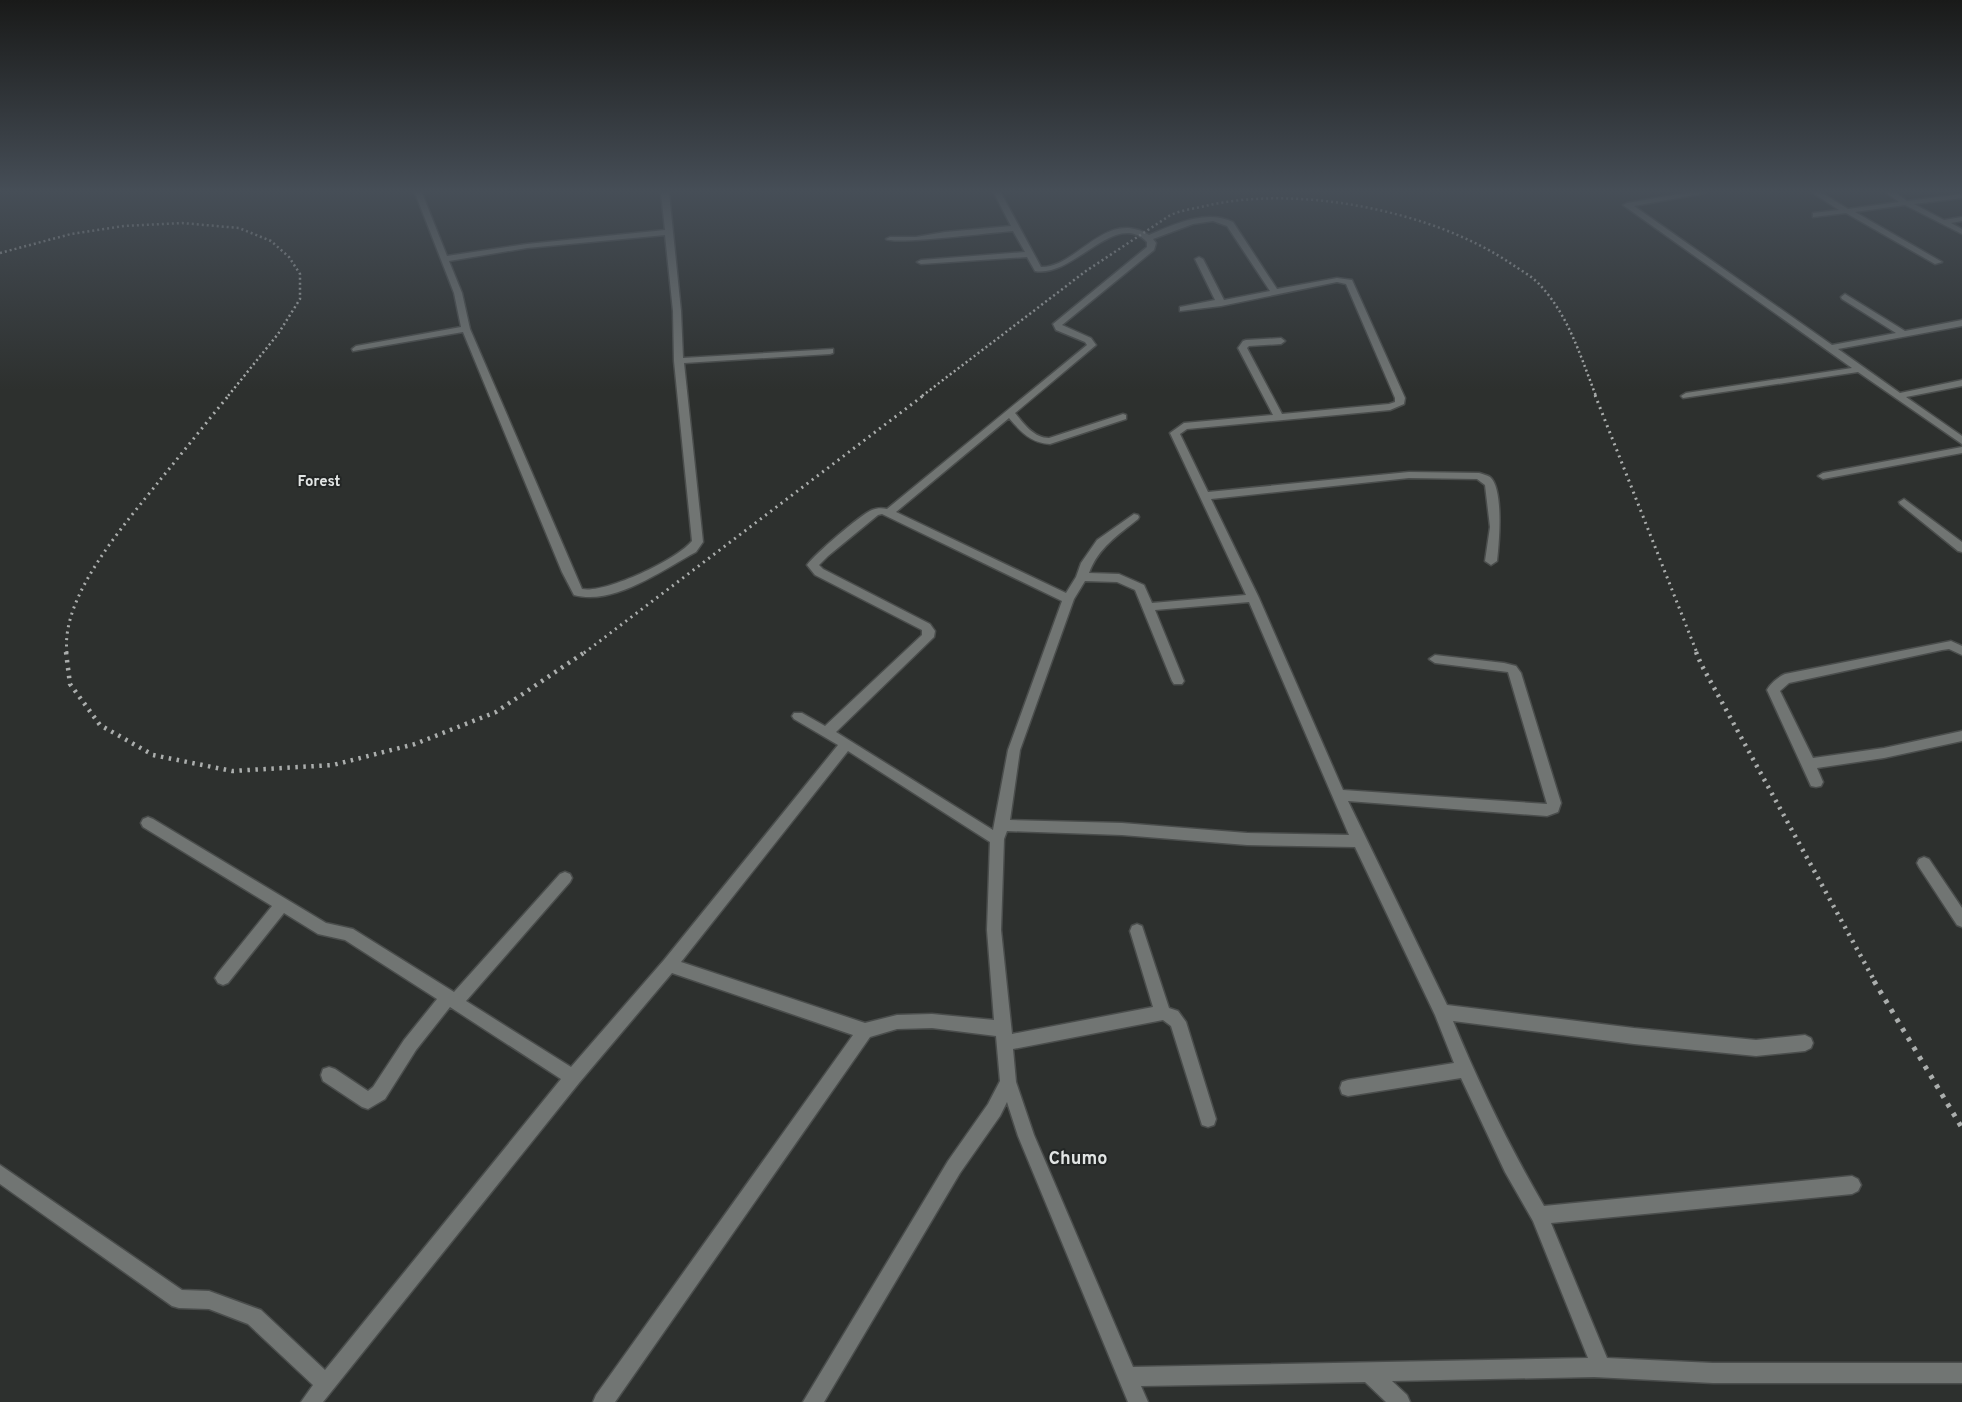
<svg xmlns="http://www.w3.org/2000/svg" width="1962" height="1402" font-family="Overpass,sans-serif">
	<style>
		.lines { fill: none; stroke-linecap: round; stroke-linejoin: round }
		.street-casing { stroke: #4a4d4c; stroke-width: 3 }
		.street { fill: #717573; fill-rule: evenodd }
		.rail-far3 { stroke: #abaead; stroke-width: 2.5; stroke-dasharray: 2 3; stroke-linecap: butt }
		.rail-far2 { stroke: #abaead; stroke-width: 3; stroke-dasharray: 2 4.5; stroke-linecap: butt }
		.rail-far1 { stroke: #abaead; stroke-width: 4.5; stroke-dasharray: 2.5 5.5; stroke-linecap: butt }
		.rail { stroke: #abaead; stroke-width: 5; stroke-dasharray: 4 7; stroke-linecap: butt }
		.labels { text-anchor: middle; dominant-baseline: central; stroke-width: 4; stroke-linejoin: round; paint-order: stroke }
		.quarter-label { font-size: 15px; font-weight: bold; fill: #e2e5e4; stroke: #232625 }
		.near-quarter-label { font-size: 18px; font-weight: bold; fill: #e2e5e4; stroke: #232625 }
	</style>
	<rect width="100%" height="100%" fill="#2d302e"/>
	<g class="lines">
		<g class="street-casing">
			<path id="street" d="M415,193H422L447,256L527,244L665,230L661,193H669L681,311L683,358L833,349V353L830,354L684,363L703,542L696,552C662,570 614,606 574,595L562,572L463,332L353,351L352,349L356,346L461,327L454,293ZM665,235L673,311L674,361L692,541C678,559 605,594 582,589L470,329L462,293L449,261L527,248Z
				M994,193H1001L1041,267C1077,268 1105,208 1149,235C1175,224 1206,209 1233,222L1277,289L1337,278L1352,280L1405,398L1404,404L1390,410L1187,429L1180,434L1208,492L1409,472L1479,473C1482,474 1487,475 1490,477C1504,489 1499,544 1497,561L1491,565L1485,561L1490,527L1485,485L1477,479L1409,478L1211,499L1259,598L1343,790L1547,804L1508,672L1435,663L1429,659L1435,655L1504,663L1516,666L1521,673L1561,803L1558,812L1547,816L1348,801L1447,1005L1634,1028L1756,1040L1805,1035L1811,1038L1813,1043L1811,1048L1805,1051L1756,1056L1634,1044L1453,1021C1479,1084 1509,1146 1544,1206L1852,1176L1858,1179L1861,1185L1858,1191L1852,1194L1551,1223L1607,1358L1713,1363H1962V1383H1713L1594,1377L1392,1381L1407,1395L1410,1402H1386L1365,1382L1141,1386L1148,1402H1128L1018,1136L1007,1102L1000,1116L960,1173L824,1402H803L948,1161L988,1104L1000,1081L996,1036L932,1028L897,1029L870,1037L615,1402H593L596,1395L853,1035L672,973L579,1083L323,1402H301L313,1385L248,1324L209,1309L179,1308L172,1306L0,1184V1165L182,1290L209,1291L261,1310L325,1370L561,1079L450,1007L416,1050L385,1099L368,1109L362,1107L323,1081L321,1075L323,1069L329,1067L335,1069L368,1091L373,1087L404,1040L437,999L345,940L318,934L284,913L228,983L223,985L218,983L215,978L218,973L272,906L143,827L141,823L143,819L148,817L153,819L326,923L353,929L454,992L560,874L565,872L570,874L572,878L570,882L466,1001L571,1067L664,960L838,745L794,719L792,716L794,713H802L825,726L922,635V630L815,575L807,565C815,554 860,515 872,510C877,508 882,508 887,509L1087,345L1085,342L1056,330L1053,324L1147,247V242C1115,209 1074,278 1035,271L1027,257L921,264L917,262L921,260L1025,252L1013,231C995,232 895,245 886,239L890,237H916L945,232L1011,226ZM1213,221L1227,226L1270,291L1224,300L1203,259L1199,257L1195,259L1215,300L1180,307V311L1221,306L1337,282L1346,284L1395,398V402L1389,404L1282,414L1247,348L1249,346L1281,344L1285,341L1281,338L1246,340L1243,341L1238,348L1273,415L1184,423L1170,433L1246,595L1152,603L1144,585L1119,574L1089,573C1098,548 1118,535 1138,519L1139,517L1138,515L1134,514L1097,540L1081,563L1076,577L1066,593L896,512L1009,418C1021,432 1031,443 1050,444L1126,419V415L1123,414L1049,438C1034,438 1024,424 1015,413L1096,345L1091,338L1062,325L1154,250L1156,243L1153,239L1193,224ZM882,514L1062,601L1008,750L993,830L836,732L934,637L935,631L930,624L823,569L819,565L828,556L878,515ZM1085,581L1117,582L1135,590L1172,681L1174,684H1182L1184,681L1155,610L1249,602L1349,835L1247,833L1122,823L1010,820L1020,750L1074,599ZM848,751L990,842L987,930L994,1020L932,1014L897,1015L865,1023L681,962ZM1007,831L1122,835L1247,845L1355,847L1435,1015L1454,1063L1348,1080L1342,1082L1340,1088L1342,1094L1348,1096L1461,1078L1505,1172L1533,1221L1588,1358L1133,1367L1034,1135L1016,1082L1013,1049L1163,1020L1171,1026L1202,1125L1208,1127L1214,1125L1216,1119L1186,1022L1178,1011L1169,1008L1142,926L1137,924L1132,926L1130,931L1153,1007L1012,1034L1001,930L1004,839Z
				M1685,193H1705L1634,206L1832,345L1896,333L1842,299L1841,297L1845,294L1905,331L1962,320V326L1838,349L1900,393L1962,380V386L1906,397L1962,436V444L1858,372L1683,398L1681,396L1686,393L1852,368L1623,205L1627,203Z
				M1813,193H1822L1848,209L1899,202L1887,193H1896L1907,201L1962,194V198L1914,204L1944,220L1962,217V221L1951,223L1962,229V234L1905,205L1855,212L1942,262L1935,264L1846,213L1813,217V213L1839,210Z
				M1962,447V453L1823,479L1818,476L1823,473Z
				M1904,499L1962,542V552L1958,551L1900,504L1899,502Z
				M1951,641L1962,646V655L1949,649L1942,650L1789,683L1780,691L1813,758L1884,748L1962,731V741L1884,758L1817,768L1823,782L1821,786L1816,787L1811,786L1767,690C1770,684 1778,677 1785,674Z
				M1924,857L1929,859L1962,908V927L1957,925L1919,867L1917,863L1919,859Z"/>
		</g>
		<use href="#street" class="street"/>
		<path class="rail-far3" d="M0,253L71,234L124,226L182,223L239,228L271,241L289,257L300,274V299L278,334L228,396
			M922,396L1086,271L1169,216C1180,210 1193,209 1205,206C1298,184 1435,211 1513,265C1522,271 1533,277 1540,285C1569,316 1581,358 1596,396"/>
		<path class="rail-far2" d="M1595,395L1697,653
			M67,653C60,596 126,523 160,480C183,452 206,423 229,395
			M584,653L924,395"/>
		<path class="rail-far1" d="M66,652L70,684L100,725L153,755L232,771L333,765L415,744L496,712L585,652
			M1696,652L1701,664L1875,982"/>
		<path class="rail" d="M1874,981L1962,1128"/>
	</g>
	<linearGradient id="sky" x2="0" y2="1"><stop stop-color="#191a19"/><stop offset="0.49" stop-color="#464e57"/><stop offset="1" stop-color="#464e57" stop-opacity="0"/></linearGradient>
	<rect width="1962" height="390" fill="url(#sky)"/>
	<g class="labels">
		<g class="quarter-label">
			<text x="319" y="482">Forest</text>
		</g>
		<g class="near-quarter-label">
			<text x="1078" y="1159">Chumo</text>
		</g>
	</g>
</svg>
